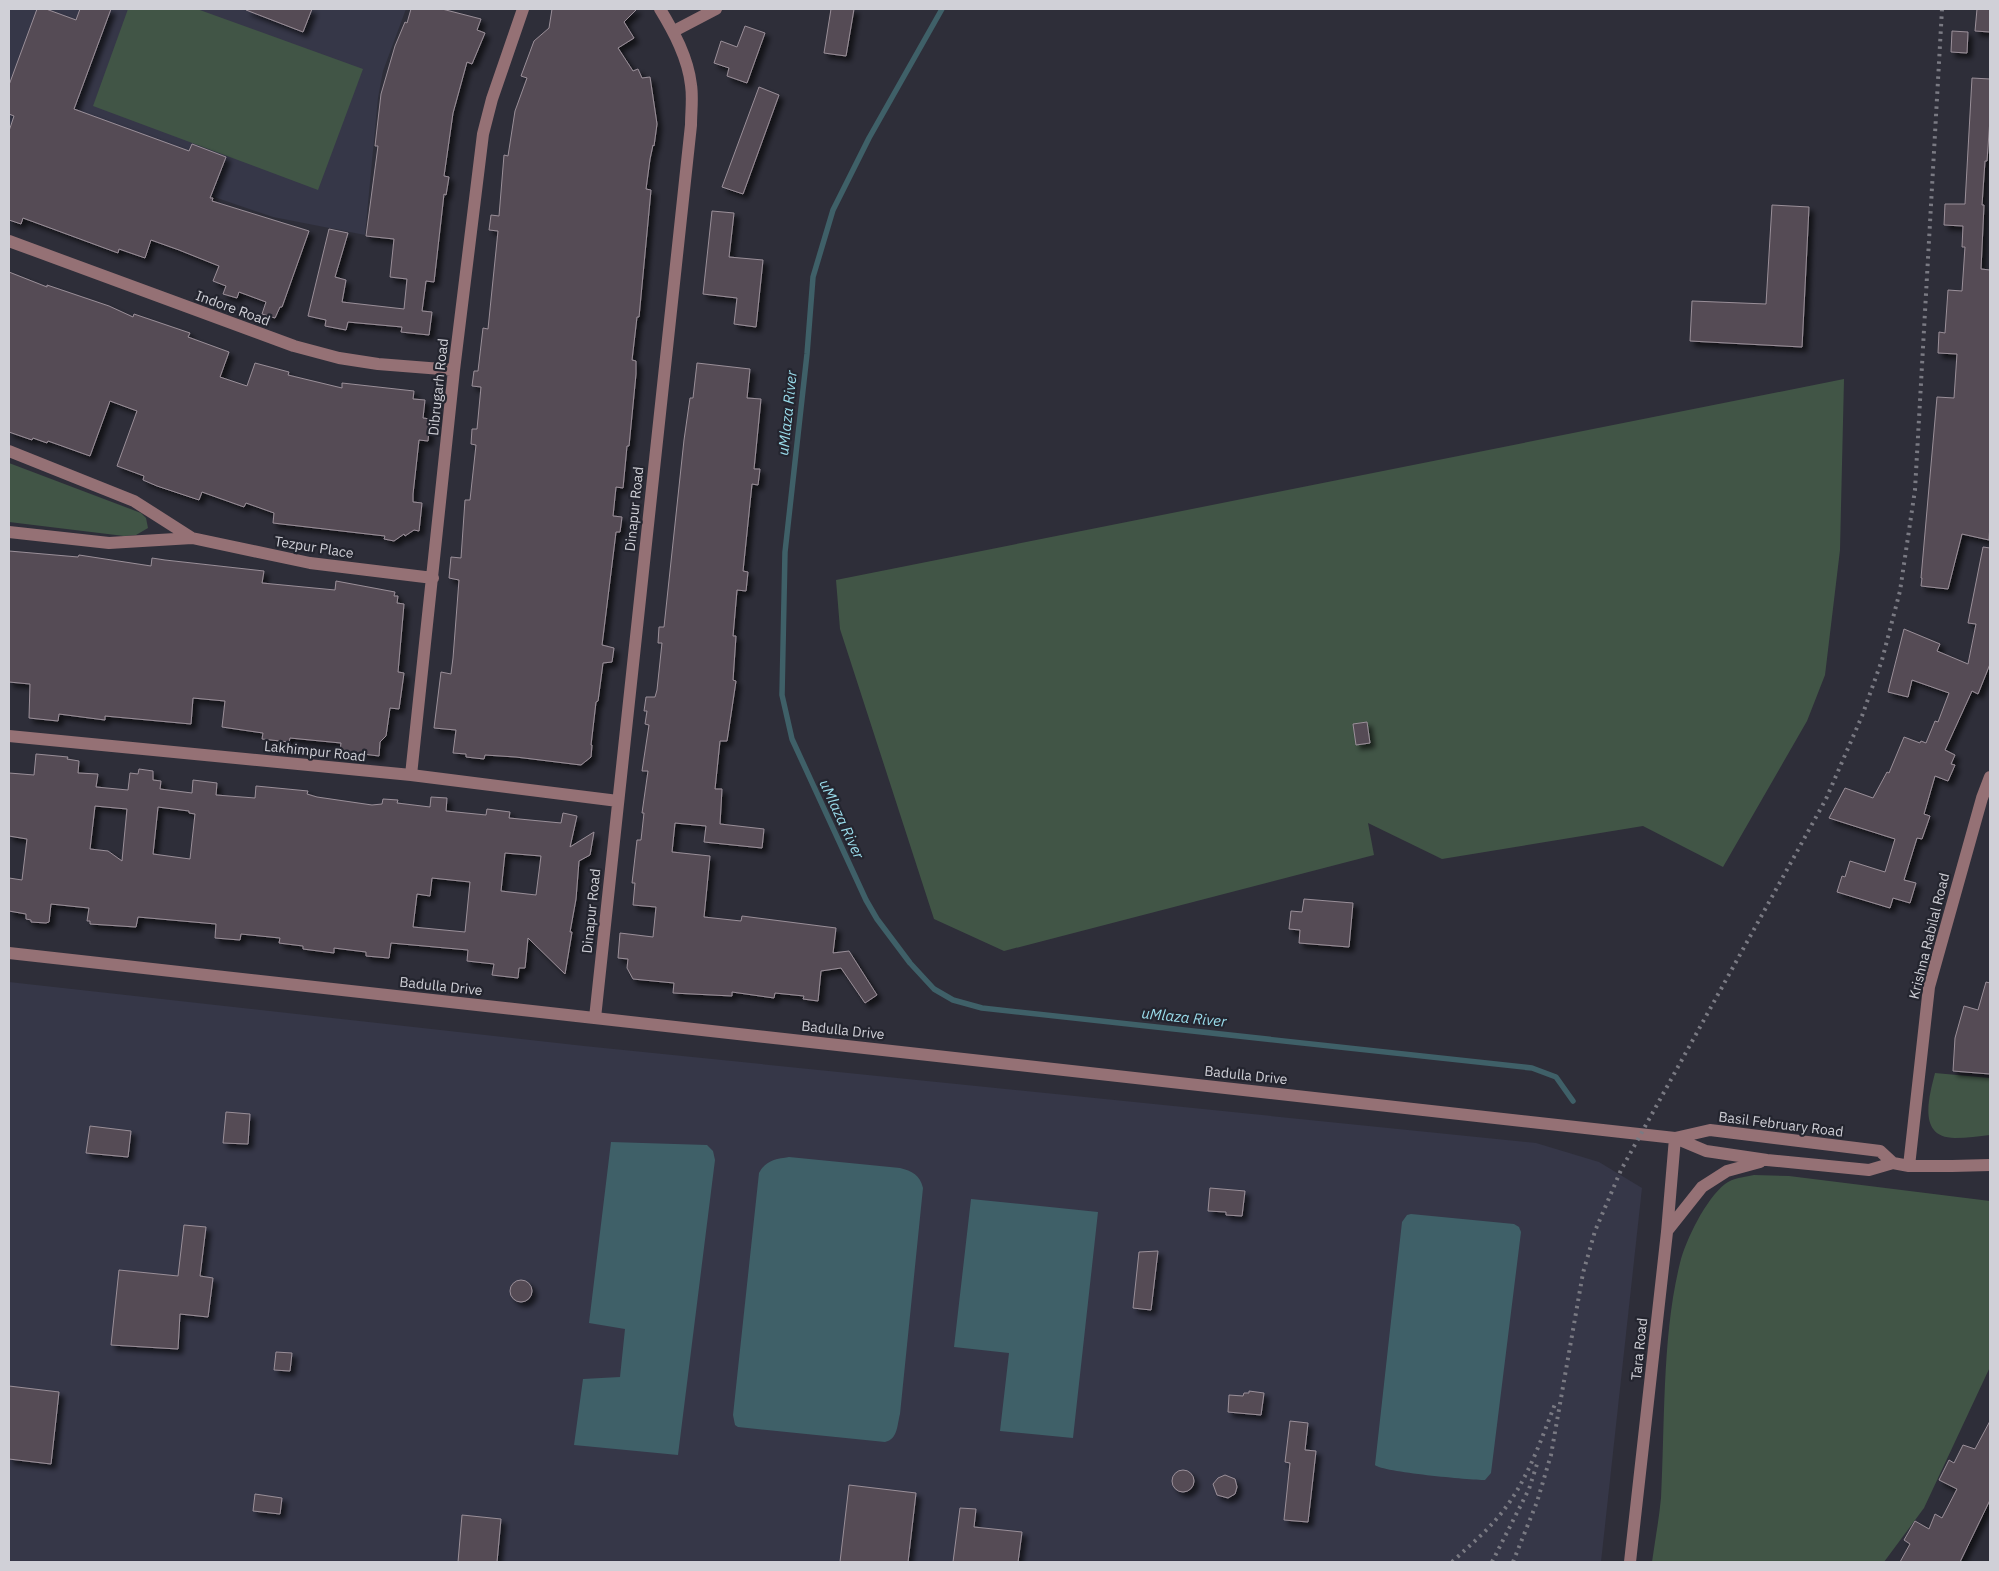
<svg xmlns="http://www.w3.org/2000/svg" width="1999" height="1571" font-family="'IBM Plex Sans',sans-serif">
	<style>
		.built { fill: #363748 }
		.green { fill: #415546 }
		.water { fill: #3f6068 }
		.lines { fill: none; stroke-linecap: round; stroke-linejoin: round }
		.stream { stroke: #3f6068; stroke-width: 5.5 }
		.building { fill: #554b54; stroke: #9a8f99; fill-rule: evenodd; filter: url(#shadow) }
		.minor { stroke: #957175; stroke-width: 12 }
		.rail { stroke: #7a7a83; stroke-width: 4; stroke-dasharray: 2.5 5; stroke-linecap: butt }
		.labels { text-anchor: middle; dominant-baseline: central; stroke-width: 4.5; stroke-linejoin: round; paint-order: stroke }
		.street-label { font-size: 14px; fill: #d0d0d7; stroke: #24252f }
		.water-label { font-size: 15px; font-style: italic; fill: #99dbea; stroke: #24252f }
	</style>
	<defs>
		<filter id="shadow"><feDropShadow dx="4.5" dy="4.5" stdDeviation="2.5" flood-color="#0009"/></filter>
	</defs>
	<rect width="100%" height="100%" fill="#2e2e39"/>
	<path class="built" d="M9,9H406L383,71L378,98L365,235L273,217L173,183L9,124Z
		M9,982L584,1046L1536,1143L1599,1162L1642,1188L1601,1562H9Z"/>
	<path class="green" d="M128,9H197L363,69L318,190L93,106Z
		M1844,379L1840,550L1825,675L1807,721L1723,867L1643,826L1442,859L1368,823L1374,855L1004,951L934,919L840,629L836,580Z
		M9,463L141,513L146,518L148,528L136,535L124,536L9,522Z
		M1935,1073L1990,1078V1135C1979,1136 1967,1138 1955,1138C1917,1138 1929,1097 1935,1073Z
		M1754,1175L1789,1176L1990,1201V1367L1924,1508L1884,1562H1652C1655,1541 1659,1519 1661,1498C1665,1423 1662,1335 1680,1263C1686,1239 1706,1199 1725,1184C1733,1178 1744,1177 1754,1175Z"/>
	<path class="water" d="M611,1142L707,1145L713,1151L715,1160L678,1455L574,1445L583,1379L620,1377L625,1329L589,1323Z
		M789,1157L900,1168C912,1171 920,1175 923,1188L900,1414C897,1425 898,1439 885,1442L738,1427L735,1425L733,1415L759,1173C766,1160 776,1159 789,1157Z
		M971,1199L1098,1212L1073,1438L1000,1431L1009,1353L954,1347Z
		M1411,1214L1514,1224L1519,1227L1521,1232L1491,1473L1485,1480C1471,1480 1382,1472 1375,1465L1402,1222L1407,1215Z"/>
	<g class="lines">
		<path class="stream" d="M942,9L869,138L833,210L813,277L807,354L785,552L782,695L792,739L866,900L877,919L910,963L934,989L953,1000L982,1008L1532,1068L1556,1077L1573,1101"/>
	</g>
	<path class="building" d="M37,9H46L76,20L80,9H111L74,109L189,151L192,144L226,157L210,198H213L212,201L309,231L282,307H280L275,318L262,314L266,302L239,292L237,298L223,294L226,286L213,281L219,266L179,250L151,240L145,258L119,249L118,253L23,218L21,224L9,220V131L14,116L9,114V85Z
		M247,9H312L303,32L246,10Z
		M411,9H442L481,19L477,30L485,33L472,64L467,62L453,113L444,176L449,177L446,195L444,194L434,282L426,281L422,311L432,312L429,335L401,332L402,327L348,322L346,330L325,326L326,320L308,316L329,229L348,233L335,277L346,280L342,302L404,309L407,279L390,277L394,239L366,236L378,146H375L381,94L395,46L405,22L407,23Z
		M552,9H637L624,22L634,38L618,48L633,71L638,69L642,78L650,77L657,124L654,146L653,145L650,159L646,189L651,190L639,317H637L632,360L636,361V374L629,446H627L623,488L616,487L613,516L622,517L620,532H616L602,645L614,648L612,662L603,663L598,701L596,702L591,745H592L591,757L581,765L516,757L485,755L484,759L466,757V754L453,753L456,730L434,728L441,672L451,674L453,658L459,580L449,578L451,557L461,558L465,500H470L476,445L471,444L472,429H477L481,387L472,386L474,371H478L483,328L488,329L498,231L489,230L491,215L499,216L504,155L508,156L515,111L527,78L521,76L534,41L549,28Z
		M831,9H854L846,56L824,53Z
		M1977,9H1990V32L1975,31Z
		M745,26L765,33L747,83L727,76L729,68L714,63L721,41L737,47Z
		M1952,31L1968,32L1967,53L1951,52Z
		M1972,78L1990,79V119L1987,161H1985L1982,205H1984L1981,269L1990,270V523L1989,540L1962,534L1948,589L1921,586L1922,578H1921L1937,397L1954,398L1957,354L1938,353L1939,332L1945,333L1948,290L1962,291L1965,247H1962L1963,226L1944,225L1945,204H1965Z
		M759,87L779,95L743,194L722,187Z
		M1772,205L1809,207L1802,347L1690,341L1692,301L1766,304Z
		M712,211L734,213L729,257L763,260L756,327L734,324L737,298L703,294Z
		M9,272L47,287V285L109,306L133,317L134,314L190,333L188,337L229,352L220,377L247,386L255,363L289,372L288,375L342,388V383L414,391L413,399L425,400L423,418L430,419L428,441L419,440L413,494V502L422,503L419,531L414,530L405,536L404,534L394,541L384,539L385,536L273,523L274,513L246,503L244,507L202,492L199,500L157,486L143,480L144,476L117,466L137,411L110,401L90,456L48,441L47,443L33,438L32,440L9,432Z
		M697,363L750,369L747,398L761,399L754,469H760L758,485L752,484L743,571L748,572L746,591L737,590L733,636H736L733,680L736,681L727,741H720L715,789H722L720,824L764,829L762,848L704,842L706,826L675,823L672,852L710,856L704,917L741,921L742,916L836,928L833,953L849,951L877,995L865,1003L841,968L821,971L818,1001L803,999L804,996L775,993L774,998L732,992V996L673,993L674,983L633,979L627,968L628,959L618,958L620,933L653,937L656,907L633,905L635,883H632L637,840H641L644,813H642L648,771H642L649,725L645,724L647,711H644L646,697H655L657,690L662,643H658L659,627H664L684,440L690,398H693Z
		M1983,547L1990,548V664L1978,694L1972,691L1945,750L1955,755L1951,764L1955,765L1948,781L1935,776L1924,814L1930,816L1922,839L1917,838L1904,880L1916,883L1910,903L1893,898L1890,908L1837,892L1842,876L1845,877L1850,861L1885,872L1895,839L1829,818L1845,788L1873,798L1887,772L1889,773L1904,737L1920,743L1921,741L1926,743L1935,721L1938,722L1949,693L1912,680L1908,697L1888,692L1904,629L1940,644L1937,651L1968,664L1976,624L1968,623Z
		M9,551L78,557L79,555L151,566L152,558L165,560L264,571L262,583L335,590L336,581L395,592L394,596H398L397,603L404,604L398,672L404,673L399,709L390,708L386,736L380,742L379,756L340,751L341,743L290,738L289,742L262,739L263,733L222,727L225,701L193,698L191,724L105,716V720L59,714L58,721L29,718L30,684L9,682Z
		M1367,722L1370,743L1356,745L1353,724Z
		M36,754L68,757L67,759L79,761L78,773L98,774L96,787L128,790L130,773L138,774L139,769L153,771V780L161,781L160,789L192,793L193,780L217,783L216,795L255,798L256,786L308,791L307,794L317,797L372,805L382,804L383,799L398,800L397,803L430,807L431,797L447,798L446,811L486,815L487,809L510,812L509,818L561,823L563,813L577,816L570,847L594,832L590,855L579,861L576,899L570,932H572L565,974L528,938L525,968H519L518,978L492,975L494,964L467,961L468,950L391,943L389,958L366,956V952L334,948V953L303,949V946L279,943L280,938L241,934L240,940L215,938L216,924L138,917L136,927L90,924V921H87L89,908L51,904L49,922L46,923L31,922V920L26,919V914L9,911V878L22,880L27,839L9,836V773L34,775ZM95,806L127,809L122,861L108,851L90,849ZM158,807L189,811V813L195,814L190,859L153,854ZM505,853L541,856L536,895L501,891ZM432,878L470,882L465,932L413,927L417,894L430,896Z
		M1304,899L1353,903L1349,947L1299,943L1300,930L1289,929L1291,911L1302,912Z
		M1986,982L1990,983V1074L1953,1071L1955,1038L1964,1006L1978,1010Z
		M226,1112L250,1114L248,1144L223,1143Z
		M90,1126L131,1131L128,1157L86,1153Z
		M1210,1188L1245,1191L1242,1216L1226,1215V1212L1208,1211Z
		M184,1225L206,1227L200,1276L213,1278L208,1317L180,1314L178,1349L111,1345L119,1270L178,1276Z
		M1158,1251L1151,1310L1133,1308L1139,1252Z
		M510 1291a11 11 0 1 1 22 0a11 11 0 1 1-22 0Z
		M276,1352L292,1353L290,1371L274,1370Z
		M9,1386L59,1392L51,1464L9,1459Z
		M1249,1391L1264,1393L1261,1415L1228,1412L1229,1395L1243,1396L1244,1393H1249Z
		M1290,1421L1308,1423L1305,1450L1316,1451L1308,1522L1284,1520L1290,1463L1285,1462Z
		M1990,1421V1500L1960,1562H1900L1910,1544L1904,1540L1915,1521L1929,1529L1935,1514L1942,1518L1957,1489L1939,1480L1949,1460L1954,1463L1963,1445L1975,1449Z
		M1172 1481a11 11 0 1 1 22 0a11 11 0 1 1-22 0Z
		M1225,1475L1235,1479L1237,1487L1235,1494L1228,1498L1217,1495L1213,1484L1218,1478Z
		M849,1485L916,1493L908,1562H840Z
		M255,1494L282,1498L280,1514L253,1511Z
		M960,1508L976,1509L974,1527L1022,1532L1018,1562H953Z
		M462,1515L501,1519L497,1562H458Z"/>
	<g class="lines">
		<path class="minor" d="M674,31L716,9
			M9,241L294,346L339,358L378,364L454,370
			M9,451L134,501L192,538L109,543L9,532
			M192,538L310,563L433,578
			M9,736L411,775L618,801
			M411,775L454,370L483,134L492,99L523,9
			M9,953L1675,1138L1706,1151L1767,1160L1869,1170L1893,1163L1909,1166H1952L1990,1165
			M595,1018L691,125C691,112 693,98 691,85C688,58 674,32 660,9
			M1675,1138L1710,1130L1880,1151L1893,1163
			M1909,1166L1929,987L1982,798L1990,777
			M1667,1231L1702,1187L1727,1171L1760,1162
			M1630,1562L1667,1232L1675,1138"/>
		<path class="rail" d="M1452,1562C1468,1547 1485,1533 1499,1516C1526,1484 1540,1443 1555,1404
			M1492,1562L1529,1489L1538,1461
			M1513,1562L1537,1502L1551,1455L1583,1273L1595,1231L1621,1170L1826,799L1862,716L1882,660L1900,591L1915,490L1942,9"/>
	</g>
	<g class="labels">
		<g class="street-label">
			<text transform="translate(233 308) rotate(20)">Indore Road</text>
			<text transform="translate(438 387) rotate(-84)">Dibrugarh Road</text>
			<text transform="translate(634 509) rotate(-84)">Dinapur Road</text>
			<text transform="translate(314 547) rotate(9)">Tezpur Place</text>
			<text transform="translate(315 751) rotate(6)">Lakhimpur Road</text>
			<text transform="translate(591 911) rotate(-84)">Dinapur Road</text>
			<text transform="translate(1929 936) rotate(-76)">Krishna Rabilal Road</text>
			<text transform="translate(441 986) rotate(6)">Badulla Drive</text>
			<text transform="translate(843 1030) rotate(6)">Badulla Drive</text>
			<text transform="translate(1246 1075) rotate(6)">Badulla Drive</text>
			<text transform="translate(1781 1124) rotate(7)">Basil February Road</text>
			<text transform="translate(1639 1349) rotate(-84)">Tara Road</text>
		</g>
		<g class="water-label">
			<text transform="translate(787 413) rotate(-84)">uMlaza River</text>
			<text transform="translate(842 819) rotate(65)">uMlaza River</text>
			<text transform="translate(1184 1017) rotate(6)">uMlaza River</text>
		</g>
	</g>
	<rect width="1999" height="1571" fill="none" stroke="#d0d0d7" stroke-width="20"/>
</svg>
